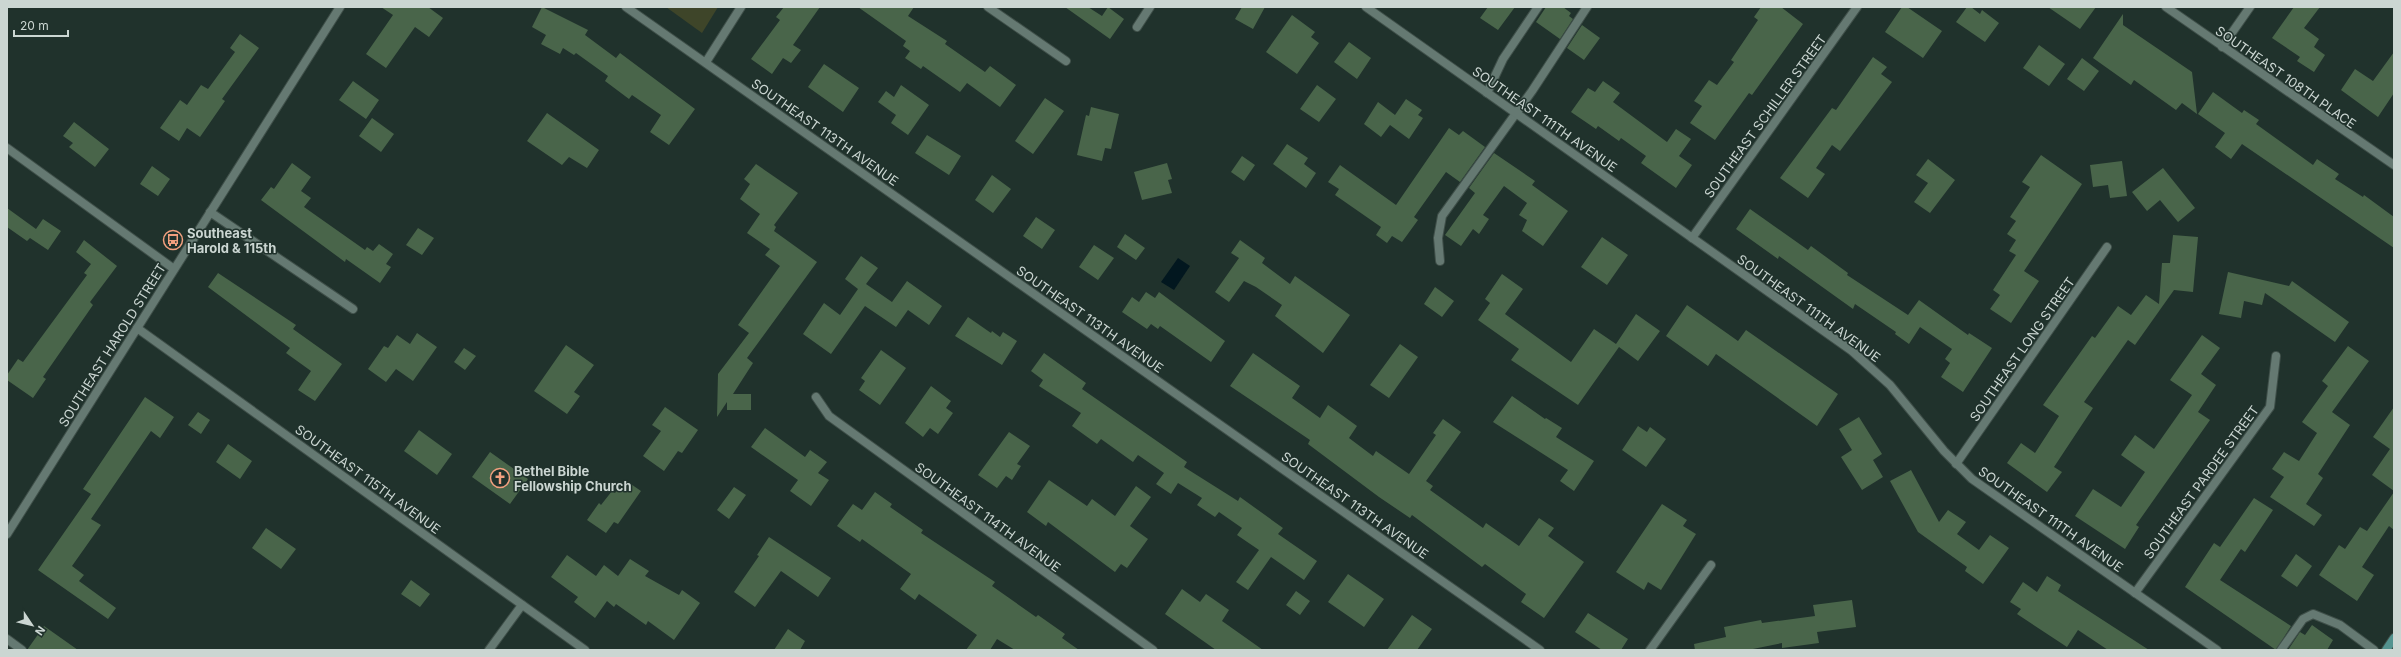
<svg xmlns="http://www.w3.org/2000/svg" width="2401" height="657" font-family="Inter,sans-serif">
	<style>
		.green { fill: #3e4529 }
		.water { fill: #02171f }
		.building { fill: #49654a }
		.lines { fill: none; stroke-linecap: round; stroke-linejoin: round }
		.service-casing { stroke: #3f4f49; stroke-width: 10 }
		.minor-casing { stroke: #3f4f49; stroke-width: 10 }
		.tertiary-casing { stroke: #3f4f49; stroke-width: 10 }
		.secondary-casing { stroke: #3f4f49; stroke-width: 10 }
		.service { stroke: #657972; stroke-width: 8 }
		.minor { stroke: #657972; stroke-width: 8 }
		.tertiary { stroke: #657972; stroke-width: 8 }
		.secondary { stroke: #53938f; stroke-width: 8 }
		.labels { text-anchor: middle; dominant-baseline: central; stroke-width: 3; stroke-linejoin: round; paint-order: stroke }
		.street-label { font-size: 13px; fill: #cbd6d2; stroke: #20322c }
		.poi-label { font-size: 13px; font-weight: bold; fill: #cbd6d2; stroke: #20322c; text-anchor: start }
	</style>
	<rect width="100%" height="100%" fill="#20322c"/>
	<path class="green" d="M666,7H718L702,33Z"/>
	<path class="water" d="M1178,258L1190,266L1174,290L1161,282Z"/>
	<path class="building" d="M381,7H428L443,18L429,37L415,27L386,68L366,54L393,15Z
		M542,7L588,30L585,35L616,58L620,53L695,109L669,145L650,132L661,115L632,95L629,99L605,81L608,76L576,53L574,55L563,48L560,54L541,44L546,35L532,27Z
		M784,7H820L793,45L801,50L791,63L783,58L772,74L751,59L780,20L776,17Z
		M858,7H914L908,16L947,41L945,44L985,72L990,66L1016,85L1000,107L967,83L960,92L923,66L921,69L905,58L910,51L903,46L906,41Z
		M1065,7H1088L1102,16L1108,7L1124,19L1110,39Z
		M1242,7H1265L1253,29L1235,19Z
		M1488,7H1515L1498,30L1480,18Z
		M1546,7H1563L1571,13L1569,16L1573,19L1560,39L1536,22Z
		M1761,7H1781L1803,24L1752,95L1749,93L1715,140L1690,123L1702,106L1694,101L1709,80L1717,85L1734,62L1731,60L1758,20L1754,17Z
		M1902,7H1907L1942,31L1923,58L1885,32Z
		M1967,7H1971L1980,14L1982,10L1999,23L1985,42L1956,22Z
		M2048,7H2096L2080,29Z
		M2294,7H2320L2304,28L2319,39L2314,47L2325,55L2314,72L2297,61L2300,57L2272,38Z
		M2123,14V25L2192,72L2197,114L2182,103L2176,110L2134,80L2131,85L2093,58Z
		M1292,15L1315,32L1311,37L1319,43L1297,74L1266,52Z
		M1582,25L1600,38L1584,60L1567,48Z
		M240,34L259,48L222,99L225,101L200,137L187,128L179,141L160,128L180,100L187,105L201,85L208,89L235,52L230,48Z
		M1349,42L1371,58L1357,79L1334,62Z
		M2039,45L2065,64L2049,86L2023,68Z
		M2394,52V93L2378,117L2341,90L2355,69L2373,81Z
		M1873,57L1887,67L1881,74L1892,82L1840,151L1832,145L1816,168L1825,174L1808,198L1780,178L1832,108L1836,110Z
		M2082,58L2099,71L2084,91L2067,79Z
		M824,64L859,88L843,112L808,87Z
		M353,81L379,100L366,119L339,100Z
		M1603,81L1620,93L1613,102L1667,142L1676,129L1691,139L1679,156L1692,165L1676,188L1641,163L1646,156L1621,138L1619,141L1598,126L1596,129L1571,112L1588,88L1595,92Z
		M901,85L929,105L908,135L891,123L896,115L878,102L886,91L894,97Z
		M1317,85L1336,99L1319,122L1300,109Z
		M2213,92L2242,113L2244,110L2259,120L2256,124L2313,165L2317,159L2339,174L2335,179L2363,197L2364,195L2394,217V248L2242,144L2231,159L2215,147L2225,133L2198,114Z
		M1045,98L1064,111L1033,154L1015,141Z
		M1406,99L1422,110L1418,115L1423,118L1409,139L1390,125L1381,137L1364,124L1378,102L1395,115Z
		M1091,107L1119,114L1111,149L1105,148L1102,161L1077,155L1086,115L1089,116Z
		M547,113L599,150L587,168L569,157L562,165L527,141Z
		M372,118L394,134L381,152L359,136Z
		M74,122L109,149L95,167L69,147L73,143L63,136Z
		M1449,128L1459,135L1463,131L1485,147L1460,182L1446,172L1414,217L1418,220L1402,242L1392,236L1387,243L1376,235L1381,227L1335,195L1339,189L1328,182L1340,165L1396,205Z
		M927,135L961,156L949,175L915,153Z
		M1287,144L1308,158L1304,164L1316,173L1306,188L1273,164Z
		M1494,153L1535,181L1532,185L1568,211L1543,246L1522,231L1527,220L1519,215L1527,203L1504,186L1483,215L1489,219L1479,234L1473,229L1461,246L1445,235L1475,193L1469,188Z
		M2041,155L2082,184L2024,271L2039,281L2011,323L1990,309L2000,295L1993,290L2016,255L2009,251L2016,240L2007,234L2016,221L2010,217L2030,187L2022,182Z
		M1242,156L1255,165L1244,181L1231,172Z
		M1928,159L1955,180L1930,213L1914,202L1928,183L1916,175Z
		M2122,161L2127,196L2110,198L2108,185L2093,187L2090,165Z
		M292,163L311,177L301,191L311,198L304,207L365,250L367,247L373,251L379,244L393,254L386,264L391,267L380,283L346,259L345,262L261,200L271,187L274,189Z
		M1167,163L1172,179L1168,180L1172,193L1142,200L1134,172Z
		M756,164L798,193L774,225L776,227L774,231L817,262L747,358L753,363L733,394H751V410H727V402L717,417L718,374L749,333L738,325L780,266L765,255L770,249L747,233L760,214L740,199L750,184L744,179Z
		M152,166L170,179L158,196L140,184Z
		M2163,168L2195,208L2178,222L2160,200L2147,211L2132,192Z
		M992,175L1011,189L993,213L975,200Z
		M7,208L36,229L43,219L61,231L48,250L30,238L27,241L7,227Z
		M1750,209L1808,250L1811,246L1848,273L1847,275L1908,315L1919,300L1968,335L1969,333L1992,348L1963,392L1941,377L1950,363L1945,359L1952,349L1920,327L1909,344L1895,334L1896,332L1855,304L1853,309L1779,256L1778,259L1736,229Z
		M1036,217L1055,230L1042,249L1023,236Z
		M418,228L434,238L422,255L406,245Z
		M1125,234L1145,248L1136,260L1117,247Z
		M2173,235L2198,237L2193,292L2174,290L2135,345L2128,340L2084,402L2093,408L2054,467L2062,472L2047,492L2007,463L2021,443L2035,453L2059,416L2043,405L2092,336L2095,338L2118,306L2131,315L2146,295L2159,304L2162,263H2170Z
		M1602,237L1628,255L1607,285L1581,267Z
		M84,240L117,266L90,302L93,305L43,377L46,379L33,398L7,380V375L18,359L23,362L87,275L84,273L91,264L76,252Z
		M1240,240L1265,258L1262,263L1290,284L1295,276L1350,315L1323,353L1275,316L1282,305L1256,287L1244,281L1229,302L1215,292L1239,258L1231,253Z
		M1094,245L1114,258L1098,280L1079,267Z
		M861,256L878,268L866,284L892,302L907,281L942,306L929,325L908,310L896,327L865,306L831,354L803,334L824,303L840,315L858,289L845,279Z
		M2228,272L2289,286L2292,281L2349,322L2335,342L2265,293L2262,305L2244,301L2241,318L2219,314Z
		M218,273L296,325L293,329L342,364L315,401L298,390L311,371L286,353L290,348L208,287Z
		M1502,274L1523,289L1505,314L1571,362L1594,329L1616,344L1636,314L1660,331L1638,361L1619,347L1578,405L1511,360L1519,349L1478,320L1490,303L1485,299Z
		M1435,287L1454,301L1442,317L1424,304Z
		M1146,292L1155,298L1159,292L1225,341L1211,362L1160,326L1158,329L1151,324L1147,329L1122,312L1132,297L1139,302Z
		M1687,305L1738,341L1746,330L1838,394L1817,426L1716,354L1708,366L1666,336Z
		M968,317L991,333L992,331L1000,337L1003,332L1017,341L1002,365L955,336Z
		M417,333L437,347L413,381L396,369L386,382L368,369L384,346L388,348L397,335L410,344Z
		M2202,335L2220,348L2201,374L2216,385L2198,412L2210,420L2136,525L2139,527L2125,549L2075,516L2093,489L2121,507L2145,472L2121,455L2135,435L2154,449L2192,395L2170,380Z
		M1400,344L1418,357L1389,398L1370,385Z
		M566,345L594,365L574,392L580,396L567,414L534,391Z
		M2348,346L2369,361L2332,412L2350,425L2318,474L2323,478L2306,504L2322,515L2314,526L2270,497L2284,477L2272,469L2284,452L2299,461L2317,433L2302,422L2328,386L2322,381Z
		M464,348L476,356L465,370L454,362Z
		M881,350L906,368L880,405L859,390L865,381L861,378Z
		M1044,353L1086,383L1082,389L1187,462L1184,467L1238,501L1240,497L1283,528L1278,534L1317,561L1304,580L1271,557L1248,590L1236,582L1259,550L1237,535L1242,528L1219,512L1215,517L1197,505L1202,498L1178,483L1171,494L1156,484L1164,473L1138,455L1133,462L1101,439L1097,444L1072,426L1081,413L1039,386L1043,380L1031,371Z
		M1253,353L1300,386L1292,398L1320,418L1328,405L1357,426L1349,438L1373,456L1376,451L1409,474L1436,435L1433,433L1443,419L1461,432L1426,481L1433,486L1430,490L1483,528L1486,523L1519,546L1539,518L1554,528L1548,536L1584,562L1544,618L1521,602L1526,594L1485,564L1482,567L1412,515L1410,518L1379,497L1308,444L1310,440L1230,386Z
		M931,386L951,401L946,408L953,413L938,434L930,428L923,437L905,423Z
		M1512,396L1545,419L1546,418L1562,428L1556,437L1594,461L1574,491L1560,481L1568,470L1493,422Z
		M145,397L174,417L160,438L151,431L91,519L101,525L72,566L84,575L79,581L116,608L108,619L38,570L91,494L83,489Z
		M665,407L698,430L682,453L678,451L664,471L643,456L661,431L652,425Z
		M2394,407V491L2372,475L2390,449L2373,437Z
		M198,412L210,420L201,434L188,425Z
		M1859,417L1882,454L1873,460L1883,477L1862,490L1841,457L1852,450L1839,429Z
		M1638,426L1647,432L1650,427L1666,439L1646,467L1622,450Z
		M765,428L805,457L810,450L827,462L818,473L829,480L811,506L790,491L798,480L751,447Z
		M419,430L452,454L437,475L404,451Z
		M1009,432L1030,446L1017,464L1021,466L1012,480L1006,476L997,488L978,475Z
		M228,444L252,461L240,479L216,462Z
		M490,452L528,479L510,504L472,477Z
		M1911,470L1939,522L1948,510L1966,522L1957,534L1979,550L1990,535L2009,548L1983,584L1965,571L1967,567L1918,532L1890,481Z
		M625,480L641,491L618,524L614,522L606,533L587,520L599,503L601,505L612,491L615,493Z
		M1049,480L1087,506L1092,499L1115,516L1136,486L1151,497L1130,526L1148,539L1127,568L1121,564L1115,572L1048,522L1046,526L1027,512Z
		M734,487L746,495L729,519L717,510Z
		M875,492L892,504L890,507L923,530L921,533L995,582L992,586L1036,617L1038,615L1065,634L1062,638L1079,650H1015L997,639L990,650H966L977,635L919,594L915,600L900,589L911,574L862,539L860,542L837,526L853,504L862,510Z
		M2394,492V530L2389,526L2362,567L2374,575L2357,601L2319,575L2339,545L2345,549L2360,527L2367,531Z
		M2254,498L2273,510L2245,552L2241,549L2220,580L2291,626L2276,650L2185,587L2214,543L2220,547Z
		M1662,504L1687,520L1683,526L1696,534L1661,590L1648,582L1644,590L1616,572Z
		M266,528L296,549L281,569L252,548Z
		M769,537L831,578L818,597L781,571L755,607L734,592L759,556L757,555Z
		M2296,554L2312,566L2297,587L2281,576Z
		M567,555L596,576L604,565L618,576L630,559L649,571L645,576L679,595L682,590L700,603L674,640L648,621L646,625L616,604L614,607L607,601L595,618L574,602L578,597L551,577Z
		M1348,574L1384,599L1364,627L1328,602Z
		M2047,576L2061,585L2058,591L2149,650H2108L2078,630L2067,647L2017,614L2021,609L2010,602L2023,582L2037,592Z
		M411,580L430,594L420,607L401,594Z
		M1182,589L1200,602L1206,594L1229,610L1222,621L1263,650H1216L1165,614Z
		M1296,591L1310,601L1300,615L1286,605Z
		M1852,600L1856,627L1817,632L1819,643L1782,648V643L1748,650H1695L1694,644L1726,637L1724,627L1761,620L1762,623L1815,616L1813,605Z
		M1588,613L1628,639L1621,650H1602L1575,632Z
		M1412,615L1432,629L1417,650H1387Z
		M2312,625L2333,640L2327,650H2288L2300,632L2305,635Z
		M44,626L78,650H27Z
		M788,629L805,641L800,650H774Z"/>
	<g class="lines">
		<g class="service-casing">
			<path id="service" d="M1137,27L1150,7
				M1487,93L1503,59L1538,7
				M1440,261L1438,238L1442,216L1532,91L1587,7
				M7,639L22,650
				M489,650L522,605
				M2281,650L2303,619L2313,614L2340,625L2374,650"/>
		</g>
		<g class="minor-casing">
			<path id="minor" d="M626,7L1540,650
				M988,7L1066,61
				M2166,7L2394,165
				M2222,47L2250,7
				M706,62L741,7
				M7,148L174,269
				M210,212L353,309
				M1692,238L1857,7
				M137,328L585,650
				M816,397L829,416L1153,650
				M1956,464L2107,247
				M2135,593L2270,407L2276,356
				M1650,650L1711,565"/>
		</g>
		<g class="tertiary-casing">
			<path id="tertiary" d="M1366,7L1852,351L1890,385L1944,451L1972,479L2217,650
				M7,534L340,7"/>
		</g>
		<g class="secondary-casing">
			<path id="secondary" d="M2386,650L2394,638"/>
		</g>
		<use href="#service" class="service"/>
		<use href="#minor" class="minor"/>
		<use href="#tertiary" class="tertiary"/>
		<use href="#secondary" class="secondary"/>
	</g>
	<defs>
		<g id="bus-ring" transform="scale(1)"><circle r="9.5" fill="#20322c" stroke="#f2a07f" stroke-width="1.5"/><path d="M-5-6H5V4H4V6H2V4H-2V6H-4V4H-5ZM-3.5-4V0h7V-4ZM-3.5 1.2v1.5H-2V1.2ZM2 1.2v1.5H3.5V1.2Z" fill="#f2a07f"/></g>
		<g id="church-ring" transform="scale(1)"><circle r="9.5" fill="#20322c" stroke="#f2a07f" stroke-width="1.5"/><path d="M-1.2-6h2.4v3.5h3.3v2.4h-3.3V6h-2.4V-.1h-3.3v-2.4h3.3Z" fill="#f2a07f"/></g>
	</defs>
	<g fill-rule="evenodd">
		<use href="#bus-ring" x="173" y="240"/>
		<use href="#church-ring" x="500" y="478"/>
	</g>
	<g class="labels">
		<g class="street-label">
			<text transform="translate(2286 77) rotate(35)">SOUTHEAST 108TH PLACE</text>
			<text transform="translate(1765 116) rotate(-54)">SOUTHEAST SCHILLER STREET</text>
			<text transform="translate(1545 119) rotate(35)">SOUTHEAST 111TH AVENUE</text>
			<text transform="translate(825 132) rotate(35)">SOUTHEAST 113TH AVENUE</text>
			<text transform="translate(1809 308) rotate(36)">SOUTHEAST 111TH AVENUE</text>
			<text transform="translate(1090 319) rotate(35)">SOUTHEAST 113TH AVENUE</text>
			<text transform="translate(112 345) rotate(-58)">SOUTHEAST HAROLD STREET</text>
			<text transform="translate(2022 349) rotate(-55)">SOUTHEAST LONG STREET</text>
			<text transform="translate(368 479) rotate(36)">SOUTHEAST 115TH AVENUE</text>
			<text transform="translate(2201 482) rotate(-54)">SOUTHEAST PARDEE STREET</text>
			<text transform="translate(1355 505) rotate(35)">SOUTHEAST 113TH AVENUE</text>
			<text transform="translate(988 517) rotate(36)">SOUTHEAST 114TH AVENUE</text>
			<text transform="translate(2051 519) rotate(35)">SOUTHEAST 111TH AVENUE</text>
		</g>
		<g class="poi-label">
			<text x="187" y="233">Southeast<tspan x="187" dy="15">Harold &amp; 115th</tspan></text>
			<text x="514" y="471">Bethel Bible<tspan x="514" dy="15">Fellowship Church</tspan></text>
		</g>
	</g>
	<rect width="2401" height="657" fill="none" stroke="#cbd6d2" stroke-width="16"/>
	<g transform="translate(32 625) rotate(125)" stroke="#20322c" stroke-width="3" paint-order="stroke">
	<path d="M0-3L7 15L0 10L-7 15Z" fill="#cbd6d2"/>
	<text y="-6" font-size="11" font-weight="bold" text-anchor="middle" fill="#cbd6d2">N</text>
	</g>
	<path d="M14 30v6h54v-6" fill="none" stroke="#cbd6d2" stroke-width="2"/>
	<text x="20" y="30" font-size="12" fill="#cbd6d2" stroke="#20322c" stroke-width="3" paint-order="stroke">20 m</text>
</svg>
